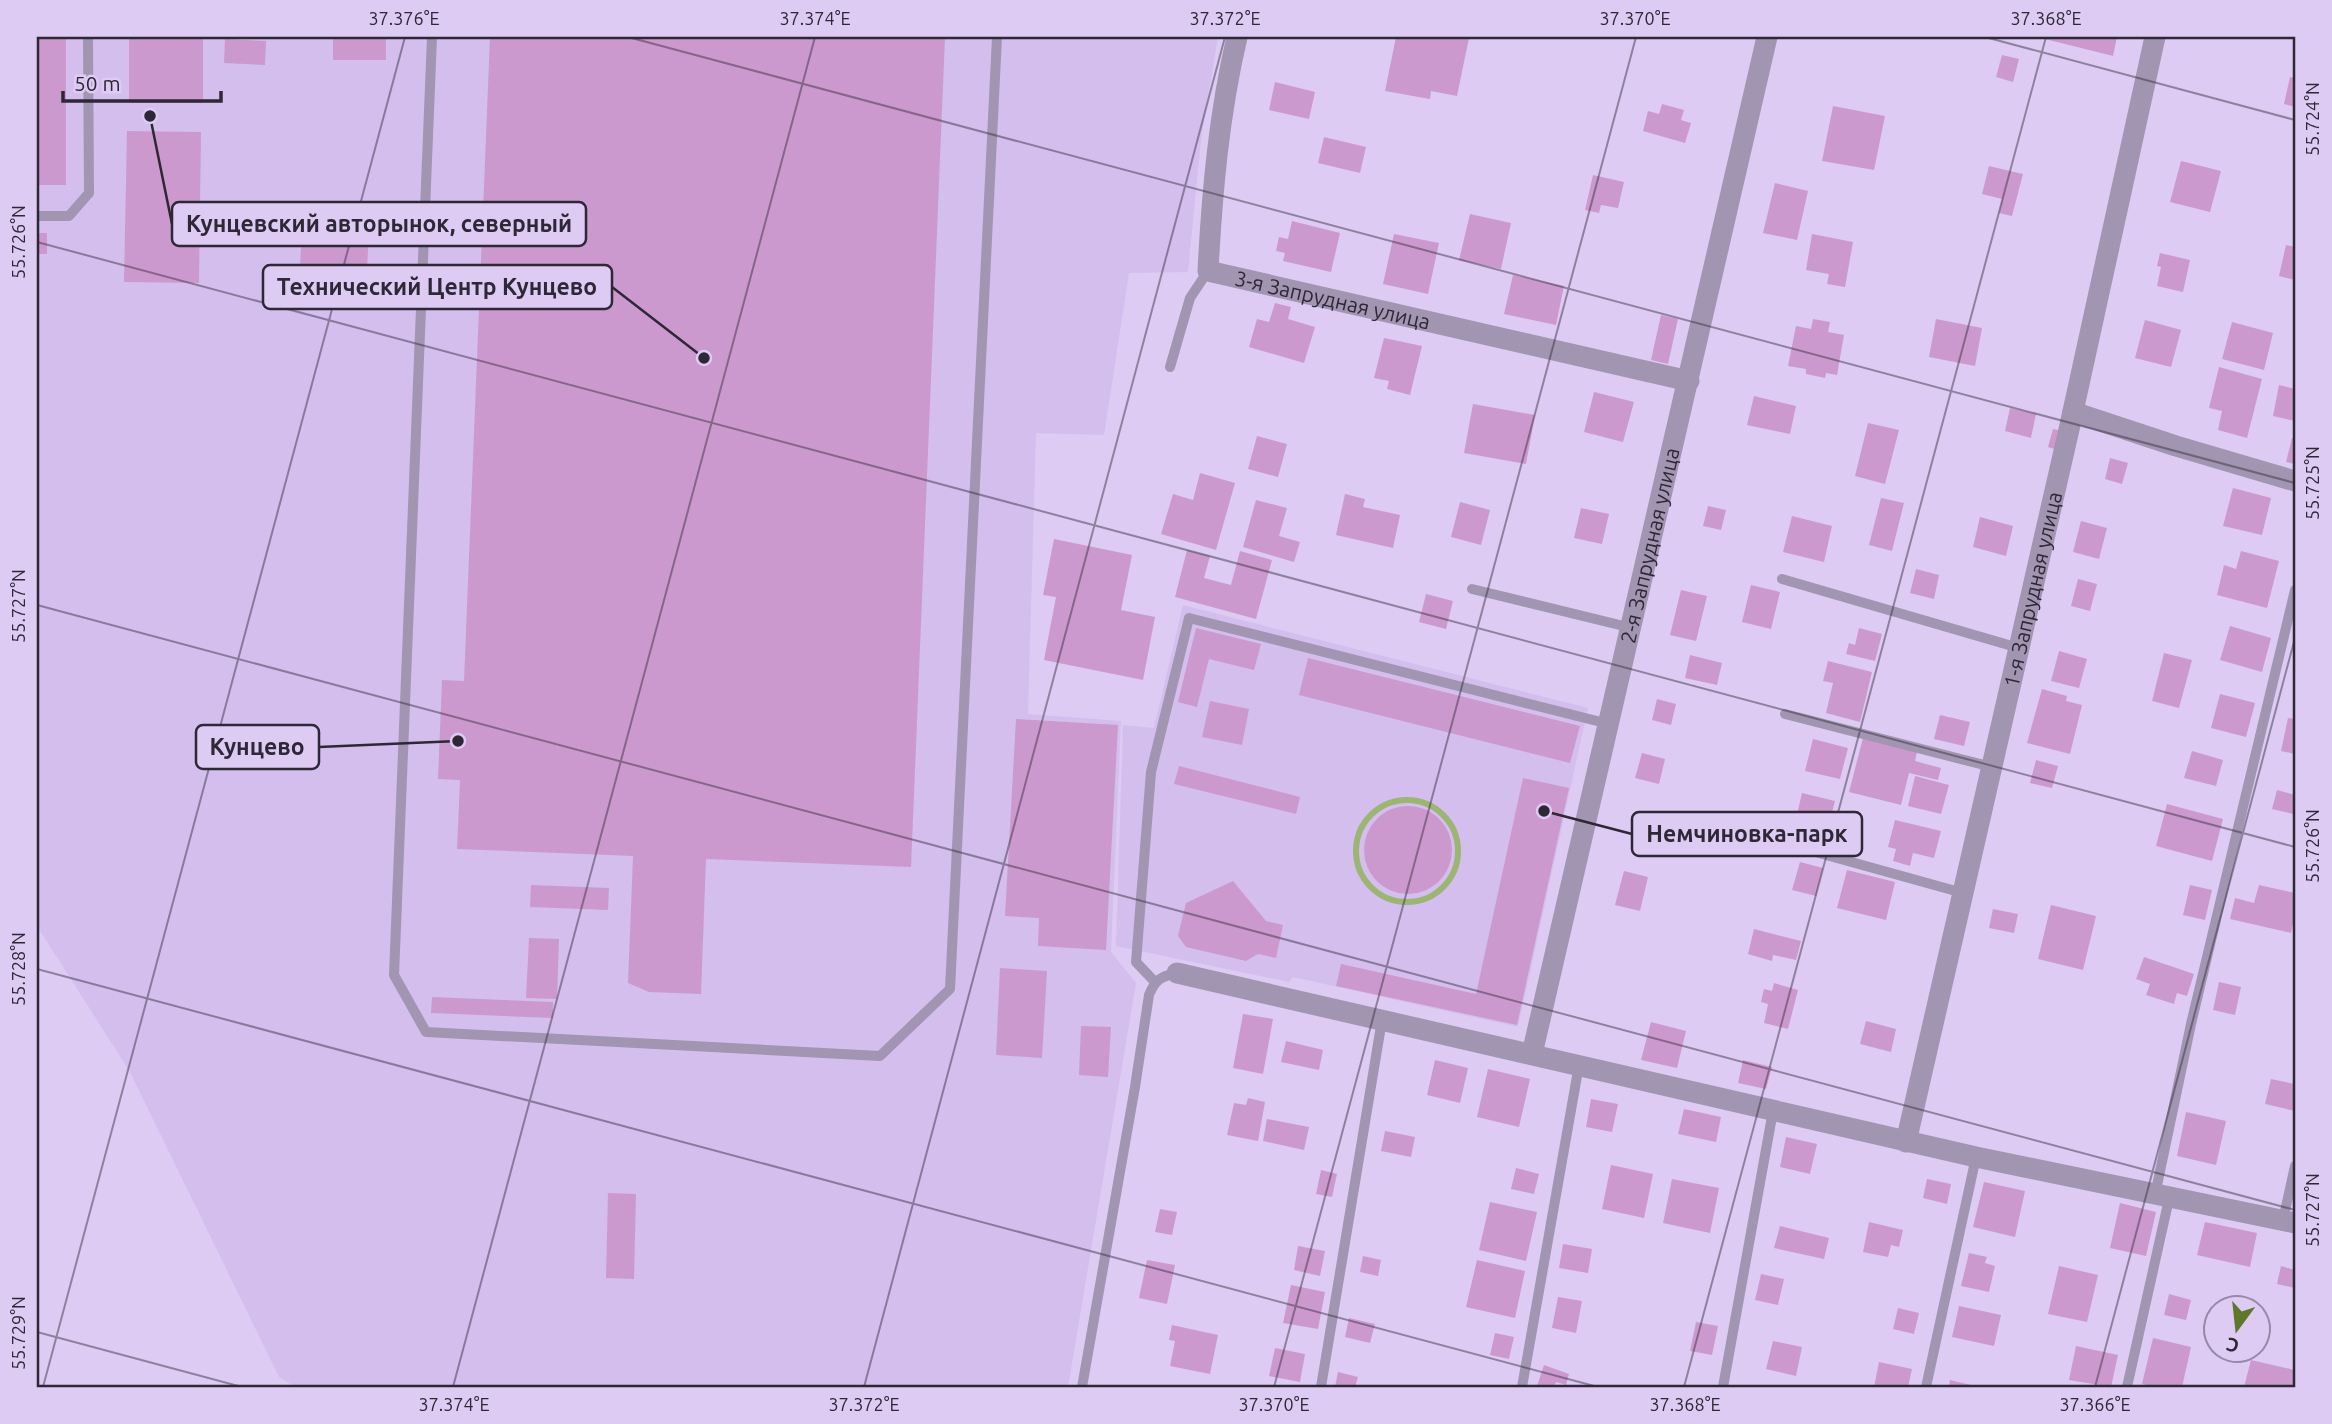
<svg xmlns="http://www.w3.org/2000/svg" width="2332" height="1424" font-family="Ubuntu,sans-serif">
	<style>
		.built { fill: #d3beee }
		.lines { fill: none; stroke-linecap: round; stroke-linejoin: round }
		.stream { stroke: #9cb573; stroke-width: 6 }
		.building { fill: #cc99ce }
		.lane { stroke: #a195b1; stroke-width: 10 }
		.street { stroke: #a195b1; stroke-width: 21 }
		.ticks { fill: none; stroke: #2e2736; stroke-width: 2; stroke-opacity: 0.45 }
		.labels { text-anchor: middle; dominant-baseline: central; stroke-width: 5; stroke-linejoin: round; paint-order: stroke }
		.street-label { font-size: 21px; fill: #2e2736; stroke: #ddcbf4 }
		.leader { fill: none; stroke: #2e2736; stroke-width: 2.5 }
		.callout-dot { fill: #2e2736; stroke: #ddcbf4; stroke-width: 2.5 }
		.callout { fill: #ddcbf4; stroke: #2e2736; stroke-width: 2.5 }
		.callout-label { font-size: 23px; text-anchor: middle; font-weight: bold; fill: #2e2736 }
		.neatline { fill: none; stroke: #2e2736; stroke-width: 2.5 }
		.ticks-label { font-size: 18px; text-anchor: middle; fill: #2e2736 }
	</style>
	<rect width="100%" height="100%" fill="#ddcbf4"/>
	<path class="built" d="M37,37H1218L1201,140L1188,272L1129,273L1104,435L1036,433L1028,714L1121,721L1111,952L1136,983L1068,1387H295L279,1377L130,1072L37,926Z
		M1183,605L1588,708L1518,1027L1293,977L1289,982L1116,946L1123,725L1154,728Z"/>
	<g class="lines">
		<path class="stream" d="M1356 851a51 51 0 1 1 102 0a51 51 0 1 1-102 0Z"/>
	</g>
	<path class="building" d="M37,37H66V185H38Z
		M129,37H203V103H129Z
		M333,37H386V60H333Z
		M490,37H945L911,867L706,859L701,994L649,992L628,983L633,856L457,849L460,780L438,779L442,680L464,681Z
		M1396,37L1469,38L1457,96L1431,91L1430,99L1385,91Z
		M2037,37H2117L2113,56Z
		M225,39L266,41L265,65L224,63Z
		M2002,55L2019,59L2013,82L1996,77Z
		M2290,77L2295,78V107L2284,104Z
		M1275,82L1315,92L1309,119L1269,110Z
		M1662,104L1684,110L1681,120L1691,123L1685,143L1643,131L1648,111L1659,114Z
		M1833,106L1885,116L1874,170L1822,161Z
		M127,131L201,132L199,283L124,282Z
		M1324,137L1366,147L1360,173L1318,163Z
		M2181,161L2221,171L2210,212L2170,202Z
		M1989,166L2023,174L2012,216L1999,213L2002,199L1982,194Z
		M1593,175L1624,182L1618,208L1601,205L1599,213L1585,210Z
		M1775,183L1808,191L1797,240L1763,233Z
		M303,209L370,213L367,270L300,267Z
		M1470,214L1511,223L1501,269L1459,260Z
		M1292,221L1340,233L1331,272L1283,261L1285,253L1276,251L1279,237L1288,239Z
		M37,233H47V254H37Z
		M1394,234L1439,243L1428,294L1383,284Z
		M1812,234L1853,242L1845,287L1827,284L1829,274L1806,270Z
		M2286,245L2295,247V280L2279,276Z
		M2160,253L2190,260L2183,292L2157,286L2161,267L2157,266Z
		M1513,275L1564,286L1556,325L1504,314Z
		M1275,303L1291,307L1288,319L1315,327L1304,363L1249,347L1257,319L1269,322Z
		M1661,315L1678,319L1668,364L1651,360Z
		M1813,319L1830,322L1828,332L1844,335L1837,375L1826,373L1825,378L1806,374V369L1788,366L1796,326L1811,329Z
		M1936,319L1982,328L1975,366L1929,357Z
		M2145,320L2181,330L2171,367L2135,358Z
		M2232,322L2273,333L2264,370L2222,359Z
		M1384,338L1422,346L1410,395L1387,389L1389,381L1374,378Z
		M2219,367L2262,379L2247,438L2218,430L2222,411L2209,408Z
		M2279,385L2295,389V421L2273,416Z
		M1594,392L1634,402L1623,442L1584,432Z
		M1754,396L1796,406L1790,434L1747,425Z
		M1473,404L1535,415L1526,464L1464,453Z
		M2010,408L2036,414L2031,438L2005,431Z
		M1868,423L1899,430L1885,484L1855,476Z
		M2053,429L2062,431L2057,450L2048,447Z
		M1257,436L1287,444L1278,477L1248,469Z
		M2292,438L2295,439V464L2286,462Z
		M2110,458L2128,463L2122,484L2105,479Z
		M1200,473L1235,483L1216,550L1161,534L1173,494L1193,500Z
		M2233,488L2271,498L2262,535L2223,526Z
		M1345,494L1365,499L1363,507L1400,515L1393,548L1336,535Z
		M1881,498L1904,503L1892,551L1869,545Z
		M1256,500L1287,508L1279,536L1300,542L1294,562L1243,547Z
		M1460,502L1490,510L1481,545L1451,537Z
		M1708,506L1726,510L1721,530L1703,526Z
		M1581,508L1609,514L1602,544L1574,538Z
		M1792,516L1832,526L1824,562L1783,552Z
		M1980,517L2013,526L2006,556L1973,547Z
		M2081,521L2107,528L2099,559L2073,552Z
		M1054,539L1132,555L1121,610L1155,617L1143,680L1044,660L1056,597L1043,595Z
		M1187,550L1210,556L1204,578L1231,585L1240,551L1272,560L1256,619L1175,597Z
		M2241,551L2279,561L2267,608L2217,595L2224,565L2236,569Z
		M1916,569L1939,575L1934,599L1910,593Z
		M2078,579L2097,584L2090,611L2071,606Z
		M1751,585L1780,592L1771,629L1742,622Z
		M1681,590L1707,596L1696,641L1670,635Z
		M1426,594L1453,601L1446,629L1419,622Z
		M2230,626L2271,638L2262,672L2220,660Z
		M1196,628L1261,644L1254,670L1209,659L1197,707L1178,702Z
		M1859,628L1882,634L1875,661L1846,654L1849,643L1855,645Z
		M2059,651L2087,659L2079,688L2051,681Z
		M2164,653L2192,660L2179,708L2152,701Z
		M1690,655L1722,663L1717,685L1685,678Z
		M1308,658L1580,726L1570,763L1299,695Z
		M1828,661L1872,672L1860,722L1826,713L1833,683L1823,681Z
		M2042,689L2067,696L2066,701L2082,705L2070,754L2027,743Z
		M2220,694L2255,703L2246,737L2211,728Z
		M1657,699L1676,704L1671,725L1652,720Z
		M1210,701L1249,709L1242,745L1202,737Z
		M1940,715L1970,722L1964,746L1934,739Z
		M2288,718L2295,719V754L2281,751Z
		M1016,719L1118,725L1106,950L1038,946L1039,918L1005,916Z
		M1863,738L1917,752L1915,761L1941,768L1938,780L1909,773L1901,805L1849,792Z
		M1813,739L1848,748L1840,779L1805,771Z
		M2192,751L2223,760L2216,786L2184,778Z
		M1642,753L1665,759L1659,784L1635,778Z
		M2036,760L2058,766L2052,788L2030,783Z
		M1179,766L1300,797L1296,814L1174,784Z
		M1915,776L1949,785L1941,814L1908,806Z
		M1523,778L1569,788L1517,1025L1336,986L1341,964L1476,994Z
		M2277,790L2295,795L2293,814L2272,809Z
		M1802,793L1835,801L1827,831L1795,823Z
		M2167,804L2223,819L2212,861L2156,846Z
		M1364 850a44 44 0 1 1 88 0a44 44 0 1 1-88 0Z
		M1895,820L1941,831L1934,858L1913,853L1910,866L1893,861L1896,849L1888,847Z
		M1800,862L1823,868L1816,896L1792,890Z
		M1847,870L1895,882L1886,920L1837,908Z
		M1624,871L1648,877L1640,911L1615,905Z
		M1233,881L1266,921L1283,925L1276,958L1258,954L1246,961L1186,947L1178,936L1186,903Z
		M531,885L609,888L608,910L530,907Z
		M2190,885L2212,890L2205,920L2183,915Z
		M2259,885L2295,893V914L2291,933L2230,919L2235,898L2254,903Z
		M2051,905L2096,916L2083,970L2038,959Z
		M1993,909L2018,914L2014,933L1989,928Z
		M1754,929L1801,941L1796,960L1773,955L1772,961L1748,954Z
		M529,938L559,939L557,999L526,998Z
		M2144,957L2194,974L2187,996L2177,993L2174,1004L2146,995L2150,984L2136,979Z
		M1000,968L1047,971L1042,1058L996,1055Z
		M2219,982L2241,987L2235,1015L2213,1010Z
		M1774,983L1798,990L1788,1029L1764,1023L1768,1004L1761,1002L1764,989L1772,991Z
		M432,997L553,1002V1018L431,1013Z
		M1243,1014L1273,1019L1263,1074L1233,1068Z
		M1866,1021L1896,1029L1891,1052L1860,1044Z
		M1651,1022L1686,1031L1677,1068L1641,1060Z
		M1081,1026L1111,1027L1108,1077L1079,1075Z
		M1286,1041L1323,1050L1319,1070L1281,1062Z
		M1435,1060L1468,1068L1460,1103L1427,1095Z
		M1743,1060L1772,1067L1766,1089L1738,1083Z
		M1488,1069L1530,1079L1519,1127L1477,1117Z
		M2271,1079L2295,1084V1111L2265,1104Z
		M1248,1098L1265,1102L1258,1141L1227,1135L1234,1103L1246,1105Z
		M1591,1099L1618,1104L1612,1132L1586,1127Z
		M1684,1109L1721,1117L1716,1142L1678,1134Z
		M2186,1112L2226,1121L2216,1165L2177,1156Z
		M1267,1119L1309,1127L1304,1150L1263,1141Z
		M1385,1131L1415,1137L1411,1157L1381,1151Z
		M1786,1137L1817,1144L1810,1174L1780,1167Z
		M1611,1165L1653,1174L1644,1218L1602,1209Z
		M1516,1168L1539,1174L1534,1194L1511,1189Z
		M1321,1170L1337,1174L1332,1197L1316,1194Z
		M1672,1179L1719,1188L1710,1233L1663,1223Z
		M1927,1179L1951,1184L1947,1204L1923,1198Z
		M1984,1182L2025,1191L2015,1237L1973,1227Z
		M608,1193L636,1194L634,1279L606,1278Z
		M1490,1202L1537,1212L1526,1261L1479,1250Z
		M2120,1203L2156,1212L2146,1256L2110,1248Z
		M1160,1209L1177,1212L1172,1235L1155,1232Z
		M1869,1222L1903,1230L1899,1247L1891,1245L1888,1257L1863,1252Z
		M2205,1222L2257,1233L2250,1267L2197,1255Z
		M1780,1226L1829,1238L1824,1259L1774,1248Z
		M1563,1244L1592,1249L1588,1273L1559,1268Z
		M1298,1246L1325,1251L1320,1276L1294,1270Z
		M1969,1253L1987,1257L1985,1263L1995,1266L1989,1292L1961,1286Z
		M1363,1256L1381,1260L1378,1276L1360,1272Z
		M1147,1260L1175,1265L1167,1304L1139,1298Z
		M1477,1260L1525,1271L1515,1318L1466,1307Z
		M2059,1266L2098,1275L2087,1322L2048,1314Z
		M2281,1266L2295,1270V1288L2277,1284Z
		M1761,1274L1784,1279L1778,1305L1755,1300Z
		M1291,1285L1325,1292L1318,1329L1283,1323Z
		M2169,1294L2191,1300L2186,1320L2164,1315Z
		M1558,1297L1582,1301L1576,1333L1552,1328Z
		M1959,1306L2001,1315L1994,1346L1952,1337Z
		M1898,1308L1919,1313L1914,1334L1893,1329Z
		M1349,1318L1375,1324L1370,1343L1345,1337Z
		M1696,1322L1718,1326L1712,1355L1690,1351Z
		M1172,1325L1218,1335L1210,1374L1170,1366L1175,1341L1169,1340Z
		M1495,1333L1514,1337L1509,1359L1490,1355Z
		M2153,1338L2191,1347L2182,1387H2155L2142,1384Z
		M1773,1341L1802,1347L1796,1376L1766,1369Z
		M2076,1346L2118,1355L2111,1387L2069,1380Z
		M1275,1348L1305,1354L1300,1382L1269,1376Z
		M2251,1360L2295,1370V1387H2244Z
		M1879,1362L1912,1369L1908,1387H1874Z
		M1544,1365L1569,1374L1566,1385L1556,1382L1554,1387L1537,1386Z
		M1338,1372L1358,1377L1355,1387H1335Z
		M1950,1380L1971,1385V1387H1949Z"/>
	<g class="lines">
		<path class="lane" d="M432,37L394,975L426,1032L880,1056L950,989L997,37
			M37,216H69L89,193L88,37
			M1170,367L1190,298L1208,271
			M1782,579L2019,648
			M1472,589L1632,628
			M1785,714L1992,767
			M1740,831L1963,893
			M1155,982L1136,962L1151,772L1189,618L1609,724
			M2155,1195L2191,1024L2295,590
			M2283,1220L2295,1166
			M1082,1387L1135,1087L1149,995C1155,980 1161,976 1177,973
			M1321,1387L1382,1020
			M1522,1387L1579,1065
			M1723,1387L1773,1111
			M1926,1387L1976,1157
			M2127,1387L2169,1199"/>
		<g class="street">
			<path id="s1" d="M1237,37C1219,114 1212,192 1208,271L1689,381"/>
			<path d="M2073,412L2176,446L2295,481"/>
			<path d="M1177,973L1976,1157L2295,1223"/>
			<path id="s2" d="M1532,1054L1767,37"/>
			<path id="s3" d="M1906,1142L2070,425L2155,37"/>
		</g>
	</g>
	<path class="ticks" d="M628,37L2295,483M1985,37L2295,120M37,242L2295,847M37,605L2295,1210M37,969L1598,1387M37,1332L242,1387M43,1387L405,37M453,1387L815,37M864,1387L1225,37M1274,1387L1636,37M1684,1387L2046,37M2095,1387L2295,638"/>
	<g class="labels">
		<g class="street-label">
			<text stroke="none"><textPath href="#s1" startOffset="364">3-я Запрудная улица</textPath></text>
			<text stroke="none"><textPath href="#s2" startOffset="522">2-я Запрудная улица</textPath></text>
			<text stroke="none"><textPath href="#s3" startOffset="567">1-я Запрудная улица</textPath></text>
		</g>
	</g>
	<path class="leader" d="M150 116L172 224M704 358L612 287M458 741L319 747M1544 811L1632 834"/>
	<g class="callout-dot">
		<circle cx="150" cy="116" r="7"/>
		<circle cx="704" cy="358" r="7"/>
		<circle cx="458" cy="741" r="7"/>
		<circle cx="1544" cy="811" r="7"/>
	</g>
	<g class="callout">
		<rect x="172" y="202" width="414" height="44" rx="7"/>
		<rect x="263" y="265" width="349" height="44" rx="7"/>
		<rect x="196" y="725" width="123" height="44" rx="7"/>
		<rect x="1632" y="812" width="230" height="44" rx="7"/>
	</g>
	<g class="callout-label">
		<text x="379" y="232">Кунцевский авторынок, северный</text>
		<text x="437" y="295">Технический Центр Кунцево</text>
		<text x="257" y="755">Кунцево</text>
		<text x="1747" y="842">Немчиновка-парк</text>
	</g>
	<rect width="2332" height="1424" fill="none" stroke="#ddcbf4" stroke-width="77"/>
	<g transform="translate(2237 1329) rotate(195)"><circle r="33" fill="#ddcbf4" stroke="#9789a8" stroke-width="2"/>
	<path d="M0-5L12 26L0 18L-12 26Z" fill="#5f772a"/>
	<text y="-10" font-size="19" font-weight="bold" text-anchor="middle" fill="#2e2736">С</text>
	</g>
	<path d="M63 91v10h158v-10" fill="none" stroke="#2e2736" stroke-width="3.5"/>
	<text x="74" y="91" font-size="21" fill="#2e2736" stroke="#ddcbf4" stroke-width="5" paint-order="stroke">50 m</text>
	<rect x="38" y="38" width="2256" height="1348" class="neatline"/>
	<g class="ticks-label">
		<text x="404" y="25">37.376°E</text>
		<text x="815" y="25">37.374°E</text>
		<text x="1225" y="25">37.372°E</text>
		<text x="1635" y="25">37.370°E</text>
		<text x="2046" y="25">37.368°E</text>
		<text transform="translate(2313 119) rotate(-90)" y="6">55.724°N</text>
		<text transform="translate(19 242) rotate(-90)" y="6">55.726°N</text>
		<text transform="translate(2313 483) rotate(-90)" y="6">55.725°N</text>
		<text transform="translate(19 606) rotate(-90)" y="6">55.727°N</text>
		<text transform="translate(2313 846) rotate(-90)" y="6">55.726°N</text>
		<text transform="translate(19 969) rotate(-90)" y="6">55.728°N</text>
		<text transform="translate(2313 1210) rotate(-90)" y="6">55.727°N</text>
		<text transform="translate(19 1333) rotate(-90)" y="6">55.729°N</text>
		<text x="454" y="1411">37.374°E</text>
		<text x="864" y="1411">37.372°E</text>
		<text x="1274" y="1411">37.370°E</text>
		<text x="1685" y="1411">37.368°E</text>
		<text x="2095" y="1411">37.366°E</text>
	</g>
</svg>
